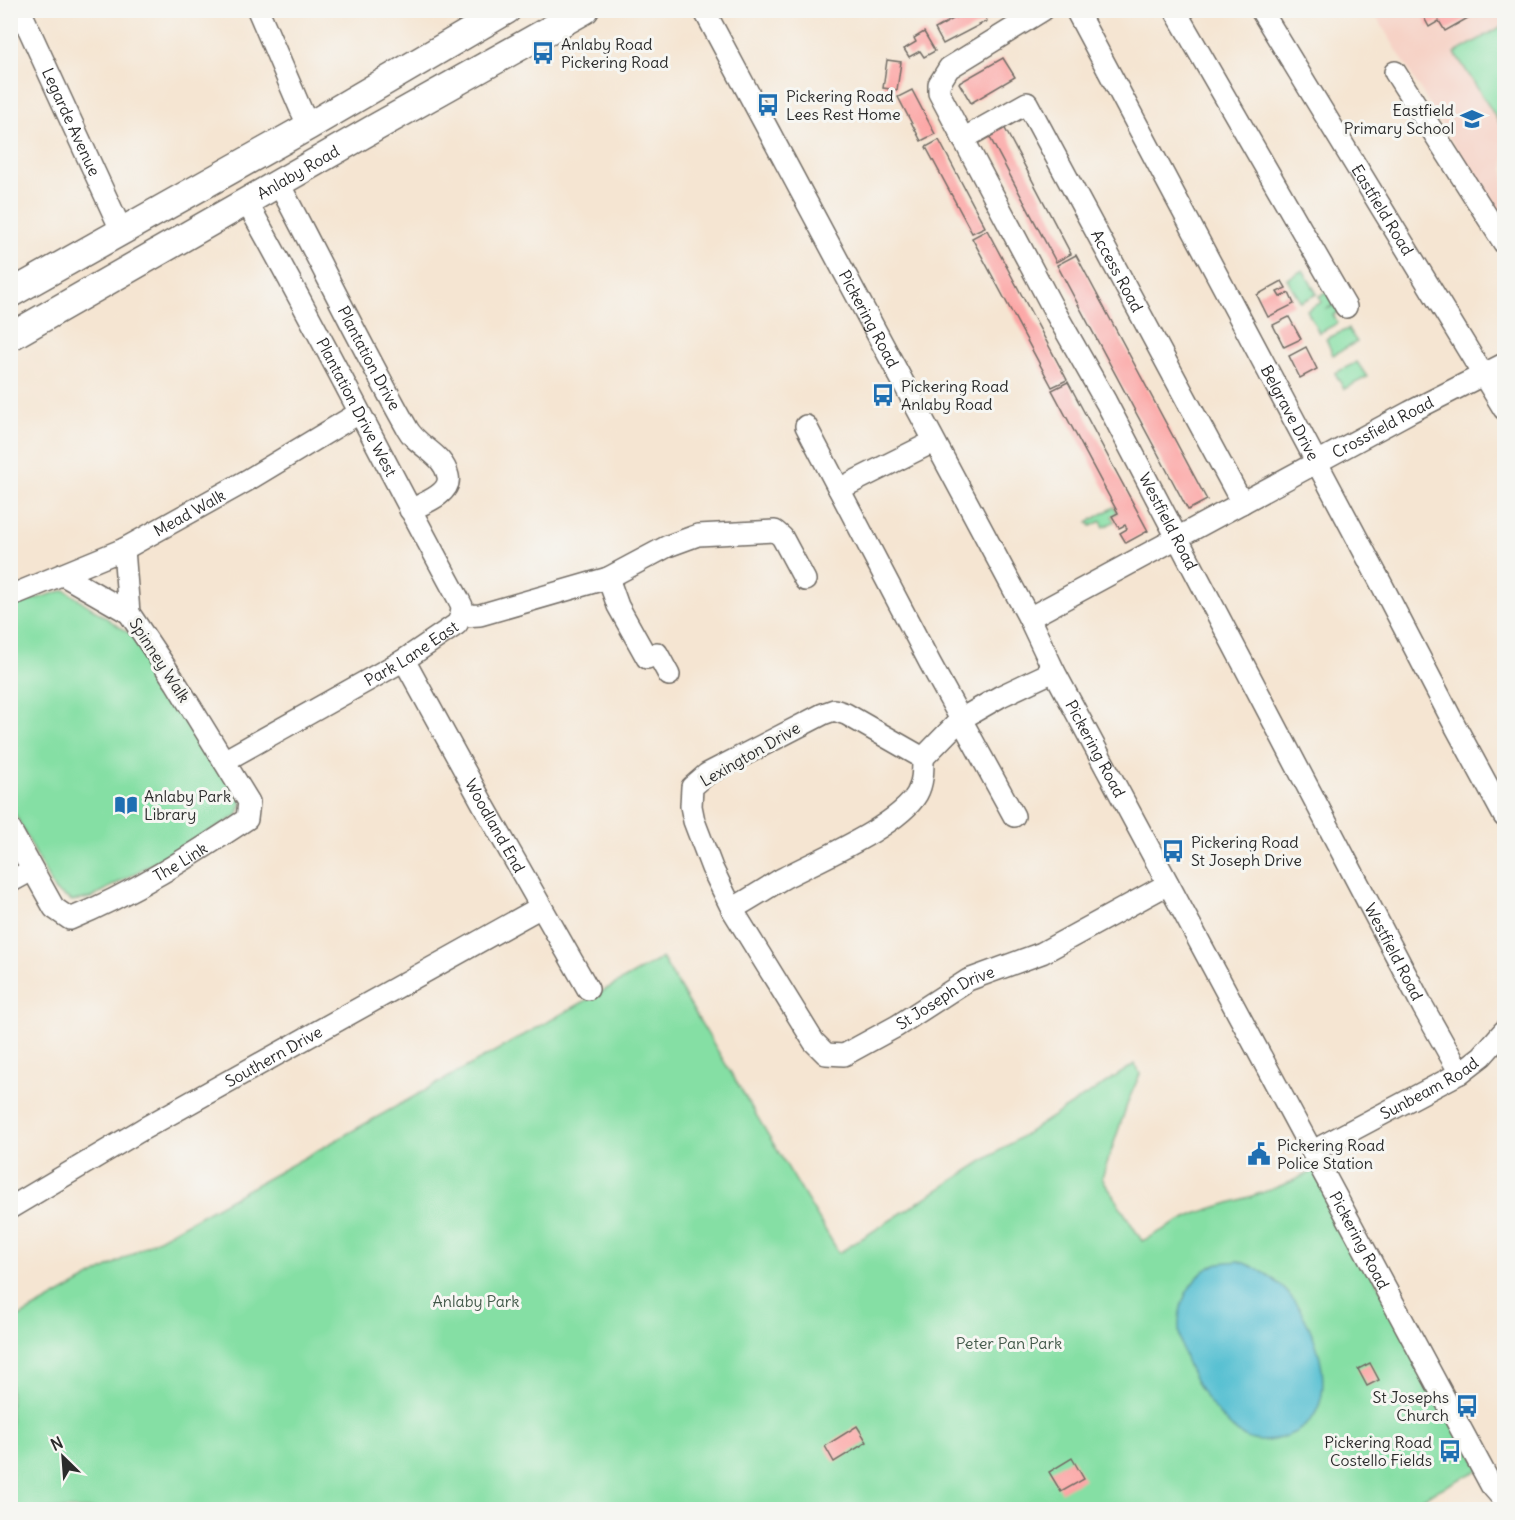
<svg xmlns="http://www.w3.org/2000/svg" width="1515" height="1520" font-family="Delius,sans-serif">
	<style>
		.built { fill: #f6d1c5 }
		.green { fill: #85dfa4; stroke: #588568; stroke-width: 1.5 }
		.water { fill: #56c0d2; stroke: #40767e; stroke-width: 1.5 }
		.building { fill: #fca5a4 }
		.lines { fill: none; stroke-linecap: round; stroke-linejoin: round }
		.minor-casing { stroke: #726c65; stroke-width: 24 }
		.major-casing { stroke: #726c65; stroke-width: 30 }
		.minor { stroke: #fff; stroke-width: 21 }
		.major { stroke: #fff; stroke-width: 27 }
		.labels { text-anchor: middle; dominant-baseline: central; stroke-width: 6; stroke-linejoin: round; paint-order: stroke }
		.poi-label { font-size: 16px; fill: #2b2b2b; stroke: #f6f6f2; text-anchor: start }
		.street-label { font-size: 16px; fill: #2b2b2b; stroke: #f6f6f2 }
		.park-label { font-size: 16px; fill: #425849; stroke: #f6f6f2 }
	</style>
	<rect width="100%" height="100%" fill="#f6f6f2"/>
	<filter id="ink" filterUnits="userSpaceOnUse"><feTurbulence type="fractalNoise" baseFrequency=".0167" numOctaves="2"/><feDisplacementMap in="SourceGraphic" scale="12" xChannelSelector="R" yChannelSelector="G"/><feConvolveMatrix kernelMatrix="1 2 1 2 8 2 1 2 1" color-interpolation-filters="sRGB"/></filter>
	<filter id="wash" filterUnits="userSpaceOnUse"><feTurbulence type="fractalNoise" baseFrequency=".008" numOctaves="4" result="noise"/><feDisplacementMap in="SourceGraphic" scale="24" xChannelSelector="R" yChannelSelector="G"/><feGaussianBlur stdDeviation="1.35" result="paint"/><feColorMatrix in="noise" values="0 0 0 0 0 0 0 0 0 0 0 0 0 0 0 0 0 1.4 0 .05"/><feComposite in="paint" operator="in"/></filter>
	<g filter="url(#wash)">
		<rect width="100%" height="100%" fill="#f5e5d2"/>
		<path class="built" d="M1373,11H1504V227Z"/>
		<path class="green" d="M1504,25V130L1455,53Z
			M1303,270L1317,294L1301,302L1287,279Z
			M1328,291L1335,304L1325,310L1335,305L1339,312L1333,315L1338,323L1319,333L1307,310L1322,302L1319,296Z
			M1348,329L1357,342L1333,355L1326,339Z
			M1357,362L1367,377L1344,389L1335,373Z
			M1114,507L1118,513L1112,516L1115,521L1104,527L1101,521L1091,526L1088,522Z
			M65,590L133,636L242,802L237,816L91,898L72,901L55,891L11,806V606Z
			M662,958L839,1253L1135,1064L1140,1074L1129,1099L1102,1178L1142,1241C1161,1232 1180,1219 1201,1212C1240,1199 1279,1190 1315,1170L1480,1469L1399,1510L11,1509L10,1322Z"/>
		<path class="water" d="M1239,1261C1258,1268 1275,1278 1288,1293C1318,1329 1348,1412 1289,1435C1277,1440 1266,1443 1253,1440C1239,1437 1227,1423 1218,1413C1189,1379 1162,1325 1192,1284C1198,1276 1206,1268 1216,1264C1223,1262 1232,1262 1239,1261Z"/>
		<g id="blocks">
			<path class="building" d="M969,10H981L987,21L943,44L935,29Z
				M1420,10H1482L1445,31L1439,21L1429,27Z
				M924,32L935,51L924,57L920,51L909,57L904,49L916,42L914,38Z
				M1003,58L1015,77L971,103L959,83Z
				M887,60L901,62L897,90L883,88Z
				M912,90L935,134L921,141L898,97Z
				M1001,121L1071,254L1056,262L986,130Z
				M939,140L985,227L972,233L926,147Z
				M987,230L1067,380L1052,387L972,238Z
				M1076,255L1207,500L1188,510L1057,265Z
				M1282,281L1286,288L1277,292L1280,297L1289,293L1294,304L1268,317L1257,295Z
				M1289,317L1301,339L1284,347L1273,325Z
				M1306,347L1317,369L1300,378L1289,356Z
				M1068,382L1148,531L1126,543L1120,533L1127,529L1125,525L1119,528L1115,521L1112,516L1118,513L1052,390Z
				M1370,1363L1379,1380L1367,1386L1358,1369Z
				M857,1426L867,1442L834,1462L825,1446Z
				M1072,1458L1084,1479L1061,1492L1049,1472Z"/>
		</g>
	</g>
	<g filter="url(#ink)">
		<use href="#blocks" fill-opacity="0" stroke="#726c65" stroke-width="1.5"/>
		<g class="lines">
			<g class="minor-casing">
				<g id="minor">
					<path id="s1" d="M20,10L122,232"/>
					<path d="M258,10L301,110L309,126"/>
					<path id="s2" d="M704,10L1029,618L1054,671L1491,1485L1504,1500"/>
					<path id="s3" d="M1043,10L949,68L939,84V93L1055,312L1106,402L1423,1007L1460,1073"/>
					<path id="s4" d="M1076,10L1383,587L1452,720L1504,816"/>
					<path d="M1184,10L1177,14L1346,307"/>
					<path id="s5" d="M1261,10L1504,409"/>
					<path d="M1395,72L1504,243"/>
					<path id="s6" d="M963,139L1027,103L1242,503"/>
					<path id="s7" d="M279,184C322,265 362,348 407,428C417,447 443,453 448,476C452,494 422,504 410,510"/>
					<path id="s8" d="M246,201C320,332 386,466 458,598L462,606L461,616"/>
					<path d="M806,426L930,663L1014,816"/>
					<path d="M839,489L933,442"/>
					<path d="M63,575L129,613"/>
					<path d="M608,578L618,606L647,658L657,653L669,675"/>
					<path id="s9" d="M10,596L124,549L248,480L359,413"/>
					<path id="s10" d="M1029,618L1410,412L1504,364"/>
					<path id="s11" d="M404,660L484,806L588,989"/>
					<path id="s12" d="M1054,671L1001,696L961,719L923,758L846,714L834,710L823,714L707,774L692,787L691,806L694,821L712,868L732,909L814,1042L826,1054L844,1055L897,1026L968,980L1042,953L1168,884"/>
					<path id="s13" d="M224,761L404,660L457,624L461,616L480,615L608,578L668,546L698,535L775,531L782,537L805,580"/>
					<path id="s14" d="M10,829L54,908L70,919C132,894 191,856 247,819L249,802L176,683L129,613L124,549"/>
					<path d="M10,882L32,870"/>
					<path d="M732,909C748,900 764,890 780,880C815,861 898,827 917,794C923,783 923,770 923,758"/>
					<path id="s15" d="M1313,1151L1460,1073L1482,1056L1504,1031"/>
					<path id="s16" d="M10,1208L143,1129L541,907"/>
				</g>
			</g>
			<g class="major-casing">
				<g id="major">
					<path d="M10,294L309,126L507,10"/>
					<path id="s17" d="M10,337L373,129L585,10"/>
				</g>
			</g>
			<use href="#minor" class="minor"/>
			<use href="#major" class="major"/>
		</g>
	</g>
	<defs>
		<g id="bus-bare" transform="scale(1.8)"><path d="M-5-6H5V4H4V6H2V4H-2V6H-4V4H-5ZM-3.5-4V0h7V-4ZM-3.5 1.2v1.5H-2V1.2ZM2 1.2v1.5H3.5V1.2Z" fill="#1f6fb2" stroke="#f6f6f2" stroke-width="2.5" paint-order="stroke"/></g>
		<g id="school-bare" transform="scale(1.8)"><path d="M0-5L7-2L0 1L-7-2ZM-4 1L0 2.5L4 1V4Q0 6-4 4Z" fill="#1f6fb2" stroke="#f6f6f2" stroke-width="2.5" paint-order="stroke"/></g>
		<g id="library-bare" transform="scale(1.8)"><path d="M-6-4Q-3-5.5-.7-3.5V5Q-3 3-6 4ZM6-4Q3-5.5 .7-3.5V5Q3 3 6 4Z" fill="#1f6fb2" stroke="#f6f6f2" stroke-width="2.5" paint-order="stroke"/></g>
		<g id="civic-bare" transform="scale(1.8)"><path d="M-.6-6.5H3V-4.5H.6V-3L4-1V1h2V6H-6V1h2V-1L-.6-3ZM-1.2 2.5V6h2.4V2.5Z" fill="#1f6fb2" stroke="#f6f6f2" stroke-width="2.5" paint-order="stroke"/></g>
	</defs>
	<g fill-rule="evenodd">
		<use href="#bus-bare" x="543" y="53"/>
		<use href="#bus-bare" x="768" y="105"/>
		<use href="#school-bare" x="1472" y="119"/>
		<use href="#bus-bare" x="883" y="395"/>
		<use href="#library-bare" x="126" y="805"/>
		<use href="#bus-bare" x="1173" y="851"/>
		<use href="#civic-bare" x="1259" y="1154"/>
		<use href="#bus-bare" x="1467" y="1406"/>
		<use href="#bus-bare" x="1450" y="1451"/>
	</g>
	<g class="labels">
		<g class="poi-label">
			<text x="561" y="44">Anlaby Road<tspan x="561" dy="18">Pickering Road</tspan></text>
			<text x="786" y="96">Pickering Road<tspan x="786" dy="18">Lees Rest Home</tspan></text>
			<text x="1454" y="110" text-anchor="end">Eastfield<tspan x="1454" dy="18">Primary School</tspan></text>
			<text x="901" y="386">Pickering Road<tspan x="901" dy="18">Anlaby Road</tspan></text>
			<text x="144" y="796">Anlaby Park<tspan x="144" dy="18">Library</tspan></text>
			<text x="1191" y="842">Pickering Road<tspan x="1191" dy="18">St Joseph Drive</tspan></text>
			<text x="1277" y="1145">Pickering Road<tspan x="1277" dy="18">Police Station</tspan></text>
			<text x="1449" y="1397" text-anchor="end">St Josephs<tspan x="1449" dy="18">Church</tspan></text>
			<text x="1432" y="1442" text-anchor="end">Pickering Road<tspan x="1432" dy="18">Costello Fields</tspan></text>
		</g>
		<g class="street-label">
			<text stroke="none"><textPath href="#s1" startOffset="123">Legarde Avenue</textPath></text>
			<text stroke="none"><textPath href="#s17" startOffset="332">Anlaby Road</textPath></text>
			<text stroke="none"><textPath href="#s5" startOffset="234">Eastfield Road</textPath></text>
			<text stroke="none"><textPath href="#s6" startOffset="264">Access Road</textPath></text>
			<text stroke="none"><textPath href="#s2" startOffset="350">Pickering Road</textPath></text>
			<text stroke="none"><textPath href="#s7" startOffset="196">Plantation Drive</textPath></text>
			<text stroke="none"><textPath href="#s8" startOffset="234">Plantation Drive West</textPath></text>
			<text stroke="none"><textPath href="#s4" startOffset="456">Belgrave Drive</textPath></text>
			<text stroke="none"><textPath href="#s10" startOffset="402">Crossfield Road</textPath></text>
			<text stroke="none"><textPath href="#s9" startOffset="198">Mead Walk</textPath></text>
			<text stroke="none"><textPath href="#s3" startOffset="624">Westfield Road</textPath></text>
			<text stroke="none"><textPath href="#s13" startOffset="216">Park Lane East</textPath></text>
			<text transform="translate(160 660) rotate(57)">Spinney Walk</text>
			<text stroke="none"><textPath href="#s2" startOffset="836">Pickering Road</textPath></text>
			<text transform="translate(750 754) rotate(-30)">Lexington Drive</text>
			<text stroke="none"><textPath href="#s11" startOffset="189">Woodland End</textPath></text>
			<text stroke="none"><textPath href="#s14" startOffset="234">The Link</textPath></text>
			<text stroke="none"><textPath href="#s3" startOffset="1110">Westfield Road</textPath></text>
			<text stroke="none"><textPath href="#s12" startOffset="861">St Joseph Drive</textPath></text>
			<text stroke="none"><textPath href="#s16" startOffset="304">Southern Drive</textPath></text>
			<text stroke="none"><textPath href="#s15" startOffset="132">Sunbeam Road</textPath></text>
			<text stroke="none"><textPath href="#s2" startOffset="1394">Pickering Road</textPath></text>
		</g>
		<g class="park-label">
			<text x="476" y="1301">Anlaby Park</text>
			<text x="1009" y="1343">Peter Pan Park</text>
		</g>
	</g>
	<rect width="1515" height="1520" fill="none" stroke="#f6f6f2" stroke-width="36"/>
	<g transform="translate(63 1457) rotate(335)" stroke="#f6f6f2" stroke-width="4.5" paint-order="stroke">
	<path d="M0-4.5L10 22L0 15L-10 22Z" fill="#2b2b2b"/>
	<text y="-9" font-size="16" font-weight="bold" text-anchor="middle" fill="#2b2b2b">N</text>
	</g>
</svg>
